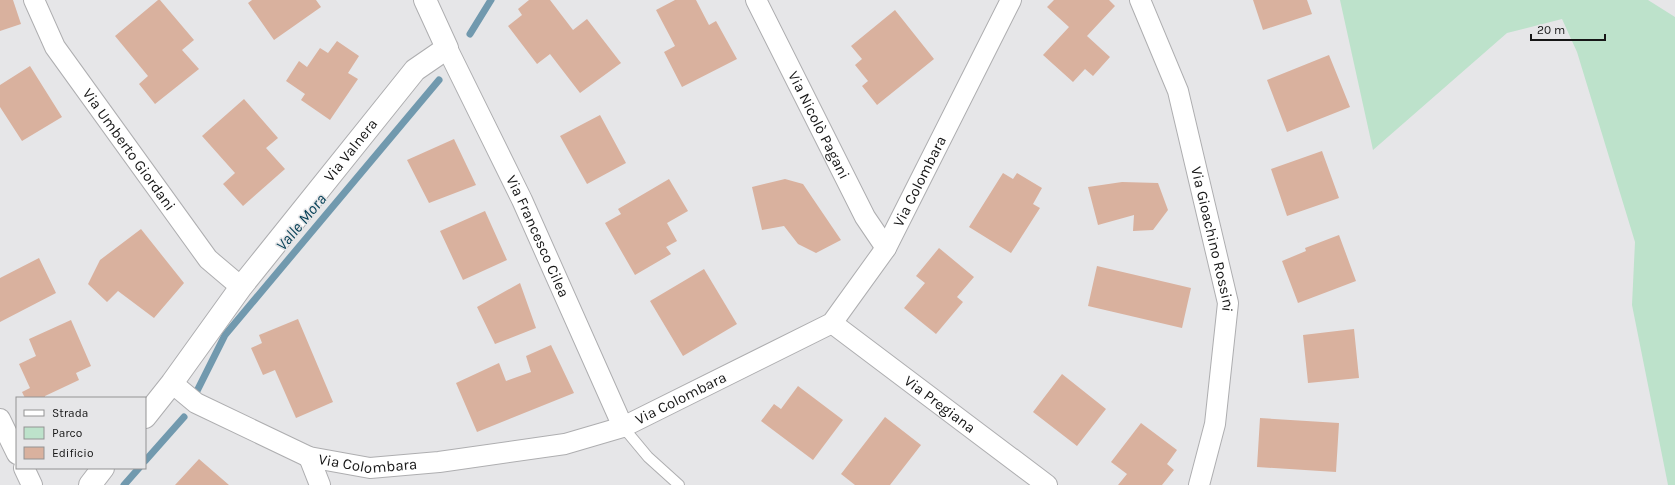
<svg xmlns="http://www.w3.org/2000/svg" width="1675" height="485" font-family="Karla,sans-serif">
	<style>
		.green { fill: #bde2cb }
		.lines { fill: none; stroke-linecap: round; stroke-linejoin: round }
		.stream { stroke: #7199ae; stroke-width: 7 }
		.building { fill: #d9b19e }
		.service-casing { stroke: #aeaeb0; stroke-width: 12 }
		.minor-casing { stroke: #aeaeb0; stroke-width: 22 }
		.tertiary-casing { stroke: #aeaeb0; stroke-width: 24 }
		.service { stroke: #fff; stroke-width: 10 }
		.minor { stroke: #fff; stroke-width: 20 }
		.tertiary { stroke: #fff; stroke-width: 22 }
		.labels { text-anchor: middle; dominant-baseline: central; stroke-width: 3; stroke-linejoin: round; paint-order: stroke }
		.street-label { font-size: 15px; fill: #161616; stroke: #e6e6e8 }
		.water-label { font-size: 16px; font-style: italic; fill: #023d54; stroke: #e6e6e8 }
	</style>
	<rect width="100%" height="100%" fill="#e6e6e8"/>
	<path class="green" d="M1340,0H1648L1675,17V485H1668L1632,305L1635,242L1577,52L1562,19L1507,33L1373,150Z"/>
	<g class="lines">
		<path class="stream" d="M470,34L491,0
			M197,391L225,335L439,80
			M145,461L184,417
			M124,485L139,468"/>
	</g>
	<path class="building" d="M0,0H13L21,24L0,31Z
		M158,0H160L194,40L182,50L199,69L155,104L139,84L148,76L115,36Z
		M252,0H316L321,7L274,40L248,3Z
		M529,0H550L573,30L587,19L621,63L580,93L550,54L537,64L508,26L522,15L518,9Z
		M675,0H696L709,25L716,21L737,59L682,87L664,52L675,46L656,10Z
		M1054,0H1109L1115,6L1087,36L1110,57L1093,76L1085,69L1073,82L1043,55L1069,27L1047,7Z
		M1253,0H1307L1312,14L1263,30Z
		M895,10L934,59L877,105L862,86L868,81L855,65L862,59L851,46Z
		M337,41L359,56L348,73L358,79L330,120L301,100L305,94L286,81L299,61L307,67L320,48L328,53Z
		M1329,55L1350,107L1287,132L1267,80Z
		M30,66L62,117L22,141L0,107V85Z
		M244,99L278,138L266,148L285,169L243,206L223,184L235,173L202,136Z
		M600,115L626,163L587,184L560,136Z
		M454,139L476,185L429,203L407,160Z
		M1322,151L1339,198L1287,216L1271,169Z
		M1003,173L1013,179L1017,173L1042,188L1033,204L1040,208L1011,253L969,227Z
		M669,179L688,211L667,223L677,241L666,247L671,254L635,275L605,223L621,214L618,209Z
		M785,179L803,184L841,240L816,253L798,244L784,226L762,230L752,187Z
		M1122,182L1158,183L1168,210L1153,230L1133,231L1134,215L1098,225L1088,187Z
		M485,211L507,260L463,280L440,231Z
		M141,229L184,283L154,318L118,291L107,302L88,284L100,260Z
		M1339,235L1356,281L1298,303L1282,261L1306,251L1305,248Z
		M939,248L974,277L957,297L963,302L936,334L904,308L925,283L916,276Z
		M39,258L56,293L0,322V278Z
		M1097,266L1191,288L1182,328L1088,306Z
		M704,269L737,324L683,356L650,301Z
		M520,283L536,328L495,344L477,307Z
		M298,319L333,402L296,418L275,370L263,375L251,348L262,343L259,335Z
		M71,320L91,366L76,373L79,380L45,396V398H25L22,392L30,388L19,364L36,356L29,339Z
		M1354,329L1359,378L1308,383L1303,335Z
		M551,345L574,393L477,432L456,383L499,363L506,381L531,372L526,356Z
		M1062,374L1106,409L1077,446L1033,412Z
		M798,386L843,420L813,460L761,421L774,404L781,409Z
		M885,417L921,445L890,485H855L841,474Z
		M1260,418L1339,423L1336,472L1257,467Z
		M1141,423L1177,450L1167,464L1174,470L1162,485H1118L1127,474L1111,462Z
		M199,459L229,485H175Z"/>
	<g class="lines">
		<g class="service-casing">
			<path id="service" d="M623,427L648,457L679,485"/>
		</g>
		<g class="minor-casing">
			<g id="minor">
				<path id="s1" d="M34,0L55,47L208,259L241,287"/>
				<path id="s2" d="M756,0L865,217L886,248"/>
				<path id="s3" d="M1140,0L1178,91L1228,303L1215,424L1199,485"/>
				<path id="s4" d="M447,48L522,200L623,427"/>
				<path id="s5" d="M832,323L1047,485"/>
				<path id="s6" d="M172,383L196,403L309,457L370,468L439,462L565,444L623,427L832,323L886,248L1011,0"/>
				<path d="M0,419L17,454"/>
				<path d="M309,457L320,485"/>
				<path d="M24,468L32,485"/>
			</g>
		</g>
		<g class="tertiary-casing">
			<g id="tertiary">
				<path id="s7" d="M145,417L172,383L241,287L415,70L447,48L425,0"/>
				<path d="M90,485L103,468"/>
			</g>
		</g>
		<use href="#service" class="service"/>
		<use href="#minor" class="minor"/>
		<use href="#tertiary" class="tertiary"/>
	</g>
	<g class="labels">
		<g class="street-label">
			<text stroke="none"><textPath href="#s2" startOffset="140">Via Nicolò Pagani</textPath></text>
			<text stroke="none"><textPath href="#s1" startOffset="178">Via Umberto Giordani</textPath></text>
			<text stroke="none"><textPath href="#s7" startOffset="337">Via Valnera</textPath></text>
			<text stroke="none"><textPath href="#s6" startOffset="876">Via Colombara</textPath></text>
			<text stroke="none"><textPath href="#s4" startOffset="209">Via Francesco Cilea</textPath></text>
			<text stroke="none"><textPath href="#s3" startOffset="251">Via Gioachino Rossini</textPath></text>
			<text stroke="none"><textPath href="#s6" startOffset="540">Via Colombara</textPath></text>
			<text stroke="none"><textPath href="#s5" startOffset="135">Via Pregiana</textPath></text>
			<text stroke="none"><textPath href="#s6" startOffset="216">Via Colombara</textPath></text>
		</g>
		<g class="water-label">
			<text transform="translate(301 222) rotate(-50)">Valle Mora</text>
		</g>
	</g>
	<rect x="16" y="397" width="130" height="72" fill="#e6e6e8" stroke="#939394"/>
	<rect x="24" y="410" width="20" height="6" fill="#ffffff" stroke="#939394"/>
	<text x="52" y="417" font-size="12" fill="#161616">Strada</text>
	<rect x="24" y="427" width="20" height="12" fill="#bde2cb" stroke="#939394"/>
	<text x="52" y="437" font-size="12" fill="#161616">Parco</text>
	<rect x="24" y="447" width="20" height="12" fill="#d9b19e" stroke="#939394"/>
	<text x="52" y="457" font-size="12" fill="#161616">Edificio</text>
	<path d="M1531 34v6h74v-6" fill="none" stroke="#161616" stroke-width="2"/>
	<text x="1537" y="34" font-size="12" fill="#161616" stroke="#e6e6e8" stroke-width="3" paint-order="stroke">20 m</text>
</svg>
